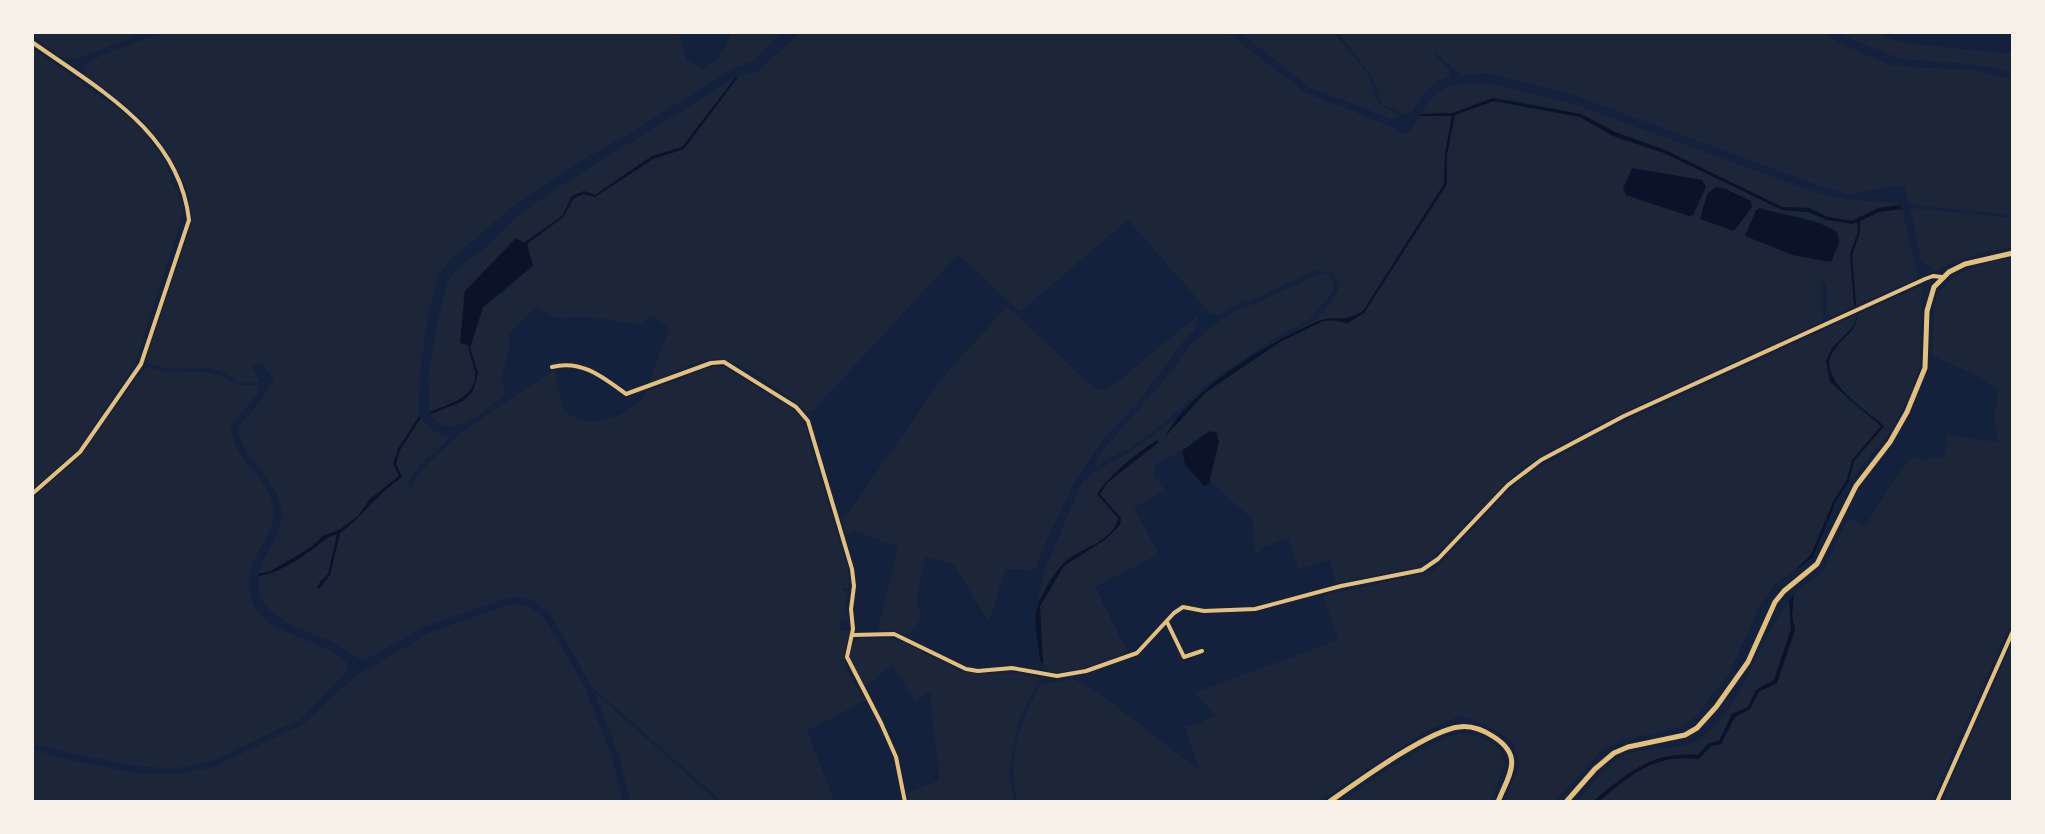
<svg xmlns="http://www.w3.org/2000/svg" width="2045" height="834" font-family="Barlow,sans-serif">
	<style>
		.green { fill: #1d2539; fill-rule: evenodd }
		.water { fill: #0b132b }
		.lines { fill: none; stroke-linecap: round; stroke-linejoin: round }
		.minor { stroke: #e5c07b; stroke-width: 4 }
		.tertiary { stroke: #e5c07b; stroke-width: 5 }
	</style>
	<rect width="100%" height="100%" fill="#14213d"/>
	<path class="green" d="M32,32H145L76,59L60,57L32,36Z
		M163,32H678L687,60L704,70L712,62L714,63L726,46L731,32H782L753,61L731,69L631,133L565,170L510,209L451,259L438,275L427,321L420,376L419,416L398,449L394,464L399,476L370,499L358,516L339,530L323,536L310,548L270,571L259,574C262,555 278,540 281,522C287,482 240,462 238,427L261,401L274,379L261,363L252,366L260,382H239L226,373L207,368L169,369L145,362L191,225C193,207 188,193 181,176C158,128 129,106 87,76L83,68L89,61Z
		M801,32H1227L1306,93L1395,128L1401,134L1410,131L1420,116L1452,115L1445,154L1444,184L1363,311L1348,320C1321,317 1302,329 1278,340C1302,327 1332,315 1339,285L1332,273L1315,270L1248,302L1245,300L1220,314H1211L1128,220L1020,312L958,254L813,411L806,412C789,395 736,356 713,359C692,361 668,376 648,385L670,327L650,315L642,325L589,317L556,318L536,307L508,335C515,354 495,368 506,394C487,408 449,446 431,414L463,401L473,391L478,373L470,348L483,307L510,287L527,244L563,217L574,198L584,194L595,197L653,159L684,149L738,77L758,71Z
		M1239,32H1334L1368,74L1378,103L1401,116L1392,119L1309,87Z
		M1337,32H1824L1837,42L1893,66L1970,70L2013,79V215L1916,205L1908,202L1905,188L1897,185L1850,195L1823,187L1571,94L1488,73L1461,75L1435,52V56L1449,69L1450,76C1430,82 1421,96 1411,114L1401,113L1382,104L1370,73Z
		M1836,32H1874L1902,43L2013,54V72L1971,64L1900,59Z
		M32,48L126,115L145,133L165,162L184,210L135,365L77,450L32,490Z
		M735,78L682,147L652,156L595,195L584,191L572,196L562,216L524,243L516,238L464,294L460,342L468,345C469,354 473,362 475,371C478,397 449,404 430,412L428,377L437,323L448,280L459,267L492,243L516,216L571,179Z
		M1487,83L1568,102L1820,194L1849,200L1897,202L1899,205L1878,208L1852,221L1828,217L1809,208L1782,207L1665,150L1615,132L1581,114L1518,101L1493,98L1453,113L1421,114C1438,82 1454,84 1487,83Z
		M1493,101L1580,117L1613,136L1664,153L1782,210L1808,212L1827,220L1858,222V232L1850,254L1854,306L1830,317L1827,313L1826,284L1822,280L1823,321L1588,429L1546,453L1519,470L1429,560L1412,568L1336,583L1329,560L1298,569L1288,538L1260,548V553L1255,554L1253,520L1211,482L1209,478L1214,468L1202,435L1182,451L1157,463L1153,474L1165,490L1134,508L1159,554L1095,587L1127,651C1104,663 1076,673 1049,672L1043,664L1040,606L1064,566L1106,539L1120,525L1121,518L1100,494L1108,482L1158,443C1134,455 1112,472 1097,494L1118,519C1111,545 1076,547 1061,566C1052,578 1045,592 1037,605L1044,571L1082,482L1094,472L1132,451L1179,416L1170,431L1206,392L1280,342L1321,322L1331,320L1348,323L1364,313L1447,184V154L1455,115ZM1686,179L1702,180L1691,216L1626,195ZM1759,208C1786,217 1821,214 1840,238L1831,262L1793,255L1746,236L1756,211Z
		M1910,208L2013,218V247L1981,252L1934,271L1921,261Z
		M1902,209L1918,278L1856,305L1852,254L1860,232V221L1879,212Z
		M2000,259L2013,260V620L1958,740L1932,802H1598C1632,774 1653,754 1699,759L1711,746L1721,744L1735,717L1750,709L1758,692L1777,683L1795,630L1792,616L1794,594L1823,572L1848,518L1865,527L1888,488L1912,457L1923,461L1929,458H1944L1947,435L1998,442L1994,414L1998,400L1997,389L1986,380L1933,356C1933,288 1932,280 2000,259Z
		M1327,274L1333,281V291L1310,319L1276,337L1203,387L1176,413L1136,444L1092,468L1104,449L1171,372L1191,344L1217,323L1243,307L1255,304L1317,275Z
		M1922,286L1920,364L1914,384L1890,433L1849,481L1854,461L1884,426C1864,409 1814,379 1834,349C1845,334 1854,334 1858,314Z
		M1007,306L1094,388L1103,390L1112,386L1199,315L1194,331L1185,339L1137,404L1106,436L1076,479L1047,539L1035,570L1005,569L990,619L988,620L953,564L925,557L917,600L921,619L909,634L878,629L898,547L853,530L846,536L841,518L846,516L943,377Z
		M1856,315C1853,331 1840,337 1831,350C1813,381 1861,409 1881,426L1852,460L1847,480L1834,500L1811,556L1792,573L1775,584L1761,603L1730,672L1694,718L1682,727L1623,740L1602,750L1554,802H1504L1520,763L1512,740L1486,725L1459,716L1423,733L1318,802H1017C1007,755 1018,727 1040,685L1074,679L1103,696L1199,770L1185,726L1200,724L1215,715L1194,693L1338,640L1323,596L1432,572L1520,479L1592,437Z
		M723,366L793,410L803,420L848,570L849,588H842V591L848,593L845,608L849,620L841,619L839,631H850C838,667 846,670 866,700L807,731L835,802H723L592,687L549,612L531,599L510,597L426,626L365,660C351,658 345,647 332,642C303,628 252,619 259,576C291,570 309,543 338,533L328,574L320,582L317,588L319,589L330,575L340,533C363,516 378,493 402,477L396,464L400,450L421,418C429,428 438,437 452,436L418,467L407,483L410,489C438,439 507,403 554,370L564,412C572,415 581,421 589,421C609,423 639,409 647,391L712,367Z
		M149,367L168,372H207L224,377L238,385H260L256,396L231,425C231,456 261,471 271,499C283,532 246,555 249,587C253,639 320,633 347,663L346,673L300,719L212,761L177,768L141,767L67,753L32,743V499L82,454L143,369Z
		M1789,601L1791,629L1774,680L1756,690L1748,707L1732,714L1719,741L1709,743L1698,755C1650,751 1627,774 1592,802H1576C1592,785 1608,760 1631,753C1653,746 1683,752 1703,737C1742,706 1760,640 1789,601Z
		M511,604L529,606L543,616L584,685L612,757L623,802H32V749L65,759L140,774H177L214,767L303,724L357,675L429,633Z
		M861,637L897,639L959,671L980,674H1021L1040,679L1018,722L1009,775L1015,802H908L907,793L939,780L930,692L915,701L892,666L865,686L850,659L851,645Z
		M2013,641V802H1942Z
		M595,694H597L717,802H630L619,755Z
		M1459,733C1475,734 1507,743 1504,765C1502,777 1494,790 1490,802H1342C1378,776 1417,748 1459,733Z"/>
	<path class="water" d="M738,77L684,149L653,159L595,197L584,194L574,198L563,217L527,244L533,266L483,307L470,348L478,373L473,391L463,401L431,414L430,412C449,404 478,397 475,371C473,362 469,354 468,345L460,343L465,291L516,238L524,243L562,216L572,196L584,191L595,195L652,156L682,147L735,78Z
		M1493,98L1581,114L1615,132L1665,150L1782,207L1809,208L1828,217L1852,221L1878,208L1899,205L1902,209L1879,212L1860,221V232L1852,255L1856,305L1854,306L1850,254L1858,232L1857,222L1852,224L1827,220L1808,212L1782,210L1664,153L1613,136L1580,117L1494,101L1455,115L1447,154V184L1364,313L1348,323L1331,320L1321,322L1280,342L1206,392L1165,437C1188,391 1269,342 1316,322C1336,313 1341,325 1363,311L1444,184L1445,154L1452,116H1420L1421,114L1453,113Z
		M1632,168L1702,180L1706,187L1693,215L1689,216L1626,195L1623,189Z
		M1716,187L1724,188L1751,201L1752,207L1734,231L1700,219L1707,194Z
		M1760,208C1786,217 1812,217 1837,232L1839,243L1831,262L1793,255L1745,236L1756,210Z
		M1858,314C1855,334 1845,334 1834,350C1814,379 1865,409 1884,426L1854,461L1849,481L1836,501L1813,557L1792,573L1811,555L1834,500L1847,480L1852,460L1881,426L1830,382L1826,361L1832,348L1854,326Z
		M419,416L421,418L400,450L396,464L402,477C378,493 363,516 340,533L330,575L319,589L317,588L320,582L328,574L337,534C325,538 320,544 310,551C295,562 277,573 259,576V574L271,571L310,548L323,536L339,530L358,516L370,499L399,476L393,464L398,449Z
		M1210,431L1217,433L1219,442L1210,478L1211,482L1204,486L1185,464L1182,451Z
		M1157,440L1159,442L1108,482L1100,494L1121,518L1120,525L1106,539L1064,566L1040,606L1043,664L1040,661C1039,644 1032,620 1038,604C1043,592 1053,575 1061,566C1076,548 1113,544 1118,518L1097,494C1112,472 1134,455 1157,440Z
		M1794,594L1792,616L1795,630L1777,683L1759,692L1750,709L1735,717L1721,744L1711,746L1699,759C1653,754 1632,774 1598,802H1592C1627,774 1650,751 1698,755L1709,743L1719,741L1732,714L1748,707L1756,690L1774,680L1791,629L1789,601Z"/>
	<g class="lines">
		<path class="minor" d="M32,42C98,89 179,131 189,220L141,364L80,452L32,494
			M552,367C582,359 604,378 626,394L711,363L724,362L796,407L808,421L852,569L854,586L851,609L853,629L847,657L881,723L896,757L905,802
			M1167,622L1184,657L1202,651
			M853,635L894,634L966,669L978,671L1012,668L1057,676L1086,671L1137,653L1174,613L1183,607L1204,611L1255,609L1341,586L1422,570L1438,559L1508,485L1541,460L1624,416L1925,279L1933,276L1942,277
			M1937,802L2013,631"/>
		<path class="tertiary" d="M1329,802C1356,783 1429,730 1459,727C1472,725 1483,730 1494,737C1525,757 1508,776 1498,802
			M1566,802L1595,769L1614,753L1628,747L1685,735L1697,728L1716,707L1748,662L1775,602L1784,591L1817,564L1856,486L1890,442L1907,412L1925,368L1927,311L1934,287L1949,272L1965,264L2013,253"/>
	</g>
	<rect width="2045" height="834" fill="none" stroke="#f6f1e7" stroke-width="68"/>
</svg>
